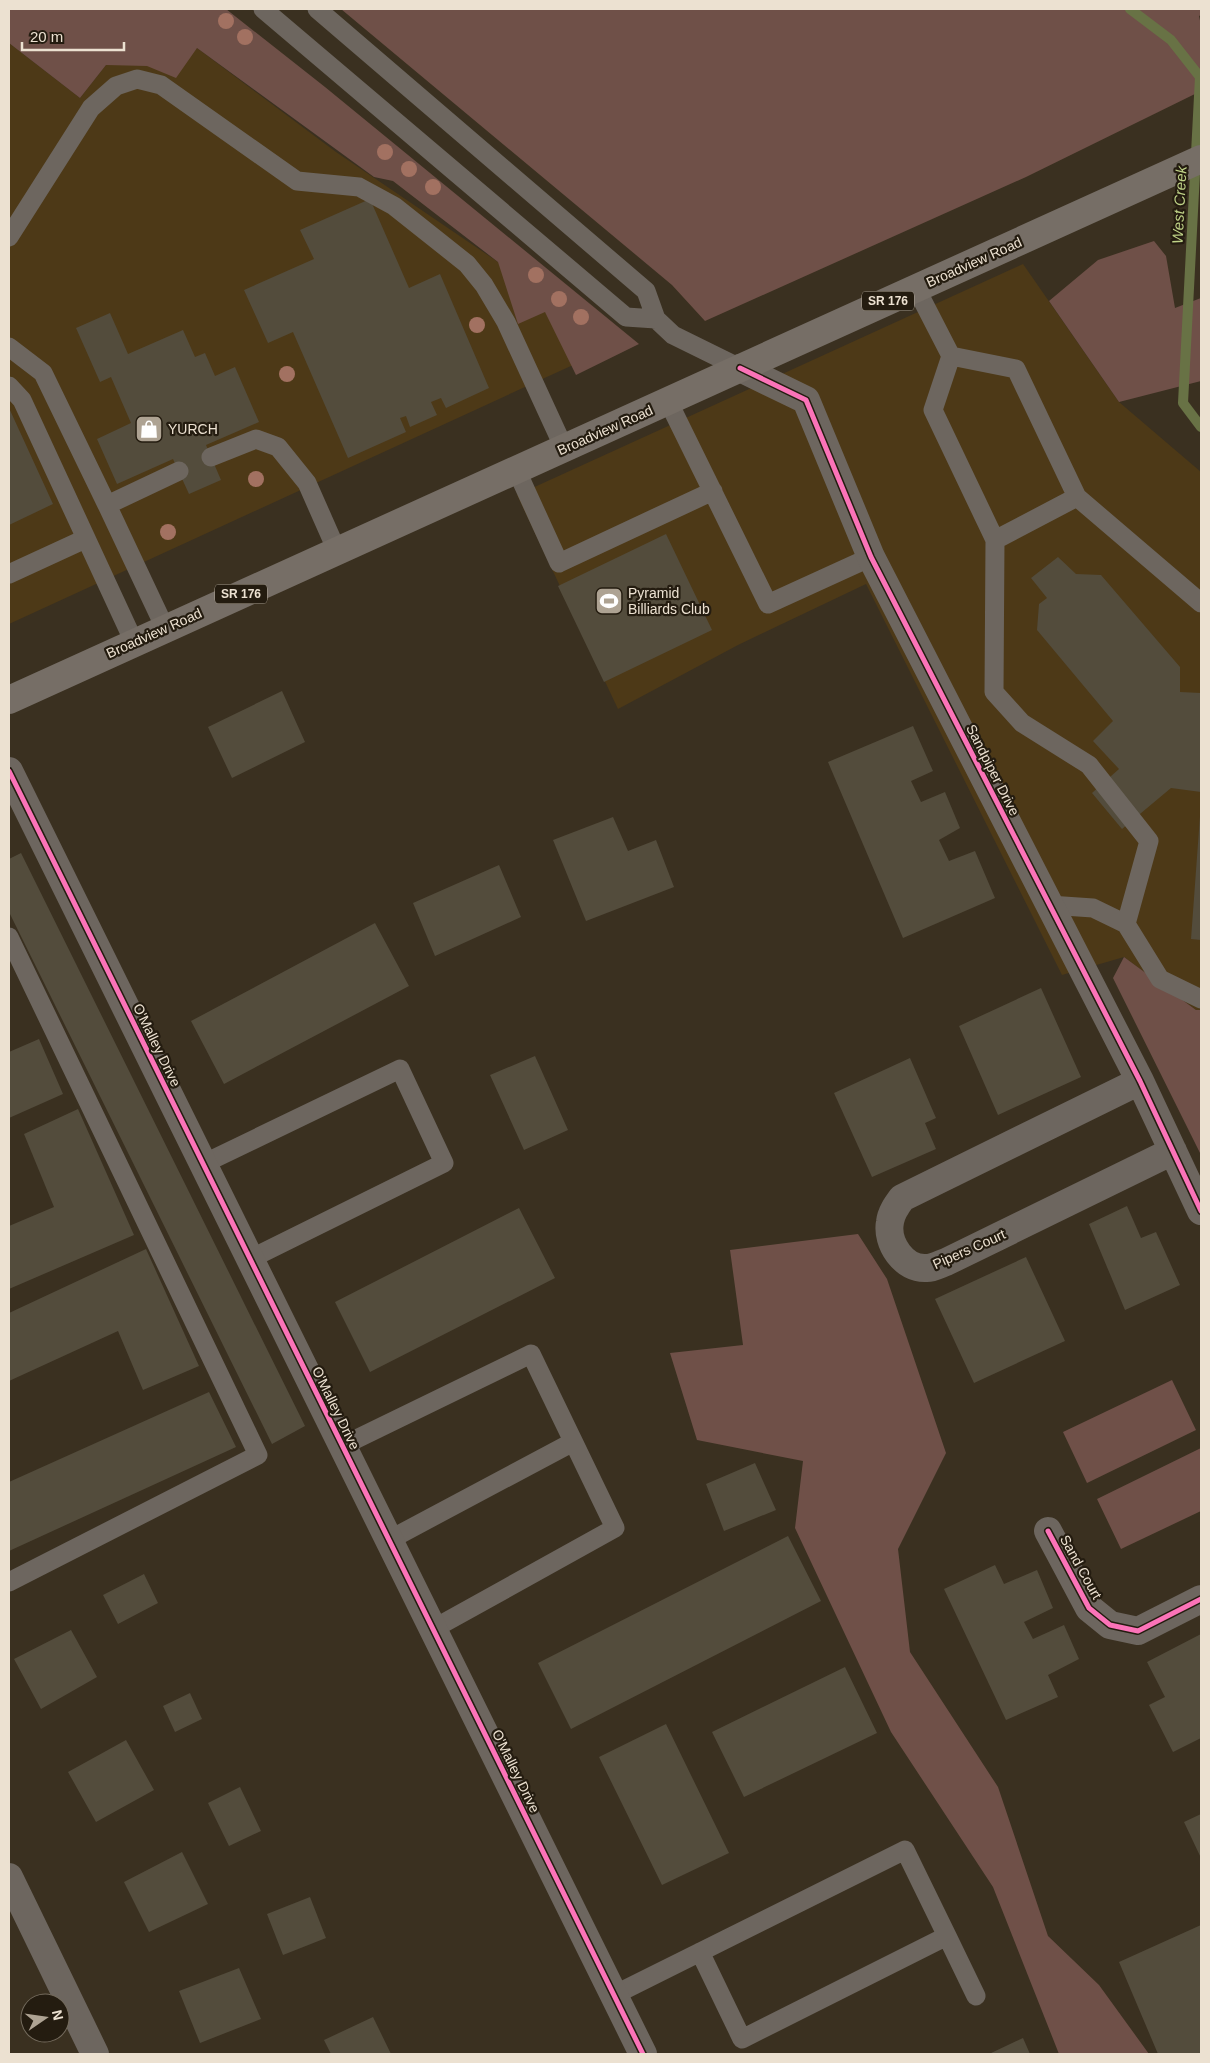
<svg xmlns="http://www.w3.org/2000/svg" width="1210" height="2063" font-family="Arial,sans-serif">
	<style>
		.built { fill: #4d3917 }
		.green { fill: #6f5048 }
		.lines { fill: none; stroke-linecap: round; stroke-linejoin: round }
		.stream { stroke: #687245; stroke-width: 10 }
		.building { fill: #534c3c }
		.service { stroke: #6d665f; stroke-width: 19 }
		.minor { stroke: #6d665f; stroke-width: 28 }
		.primary { stroke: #766e66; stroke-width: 28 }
		.cycleway-casing { stroke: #241c10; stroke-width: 8 }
		.cycleway { stroke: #fb73b8; stroke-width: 5 }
		.tree { fill: #a27161 }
		.labels { text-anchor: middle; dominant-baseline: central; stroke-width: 4.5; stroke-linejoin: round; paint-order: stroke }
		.shield { fill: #241c10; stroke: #b0a697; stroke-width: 1 }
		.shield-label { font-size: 12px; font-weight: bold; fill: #ece1d1 }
		.street-label { font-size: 14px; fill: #ece1d1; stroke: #241c10 }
		.poi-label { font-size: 14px; fill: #ece1d1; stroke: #241c10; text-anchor: start }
		.water-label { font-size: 15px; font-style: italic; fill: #bfd287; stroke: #241c10 }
	</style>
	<rect width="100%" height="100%" fill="#3a3020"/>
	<path class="built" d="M9,43L80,98L106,65L197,48L336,152L498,262L548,308L573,365L9,624Z
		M1023,264L1119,402L1201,472V1010H1196L1124,957L1062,975L866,584L738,645L618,709L517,495Z"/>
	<path class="green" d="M9,9H226L325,87L639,344L576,375L545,312L518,324L498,262L393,181L374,177L197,48L176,78L147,66L106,65L80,98L9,43Z
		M341,9H1201V15L1199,16L1201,25V91L1026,177L705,321L672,285Z
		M1154,241L1166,256L1175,308L1201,298V381L1119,402L1049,301L1098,260Z
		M1124,957L1196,1010H1201V1155L1113,978Z
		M858,1234L887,1279L946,1453L898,1549L910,1652L998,1787L1048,1936L1099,1985L1149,2054H1059L993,1887L891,1732L795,1528L803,1461L697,1440L670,1353L743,1345L730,1250Z
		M1172,1380L1196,1430L1087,1483L1063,1432Z
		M1201,1448V1511L1121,1549L1097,1499Z"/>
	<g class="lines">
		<path class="stream" d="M1130,9L1171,40L1200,77L1183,403L1201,427"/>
	</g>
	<path class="building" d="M370,199L409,288L440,274L489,388L446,408L441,398L431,402L437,415L410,427L406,416L400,418L406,432L348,458L293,332L268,343L244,290L314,259L300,230Z
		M110,313L128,354L183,330L195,357L205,353L215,376L235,367L259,422L206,445L221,480L189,494L173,459L117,484L97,439L131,423L111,377L100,382L76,328Z
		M9,408L53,504L9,525Z
		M666,534L712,630L604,682L558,586Z
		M1058,557L1076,574L1101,575L1180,667V692L1201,693V792L1171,788L1122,829L1092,793L1119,769L1093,741L1113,721L1037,630L1039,604L1047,598L1031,578Z
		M282,691L305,742L232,778L208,727Z
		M913,726L933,771L911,781L921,802L945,792L960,828L939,840L949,861L975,851L995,898L903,938L828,762Z
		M1200,816H1201V940L1191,939Z
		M613,817L628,851L656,840L674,887L586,921L553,840Z
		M21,853L305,1426L272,1444L9,912V859Z
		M499,865L521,917L435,956L413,903Z
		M375,923L409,986L224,1084L191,1021Z
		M1041,988L1081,1077L998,1115L959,1026Z
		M39,1039L63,1094L9,1118V1052Z
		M535,1056L568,1130L524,1150L490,1075Z
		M910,1058L936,1118L925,1123L936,1149L872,1177L834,1093Z
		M78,1109L134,1235L9,1289V1226L54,1207L24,1134Z
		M1127,1206L1141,1238L1156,1232L1180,1285L1125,1310L1089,1224Z
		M519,1208L555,1278L370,1372L335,1302Z
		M146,1249L199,1366L143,1390L118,1331L9,1381V1313Z
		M1026,1257L1065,1341L974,1383L935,1299Z
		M209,1392L236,1447L9,1551V1482Z
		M755,1463L776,1510L724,1531L706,1484Z
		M788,1536L821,1601L571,1729L538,1663Z
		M995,1565L1004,1584L1037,1570L1053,1608L1024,1622L1033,1639L1064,1625L1079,1659L1048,1675L1058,1697L1006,1720L944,1589Z
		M144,1574L158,1603L118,1624L103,1595Z
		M71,1630L97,1677L41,1709L14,1659Z
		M1201,1634V1738L1173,1752L1149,1705L1165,1697L1147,1662Z
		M845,1667L877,1733L744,1797L712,1732Z
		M190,1693L202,1719L175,1732L163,1706Z
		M666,1724L729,1853L662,1885L599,1757Z
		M126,1740L154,1790L96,1822L68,1772Z
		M240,1787L261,1831L229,1846L208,1803Z
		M1201,1814V1858L1184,1822Z
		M182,1852L208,1904L149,1932L124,1882Z
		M310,1897L326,1938L283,1955L267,1914Z
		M1201,1925V2054H1158L1119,1962Z
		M239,1968L261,2019L200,2043L179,1991Z
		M373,2017L391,2054H331L324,2040Z
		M1023,2038L1030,2054H989Z"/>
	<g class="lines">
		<path class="service" d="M263,9L626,317L656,319
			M317,9L646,291L656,319L673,335L740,368
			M9,237L91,108L116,86L137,79L161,85L297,181L359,187L394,206L467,264L484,285L506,322L564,448
			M916,288L951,356L1016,369L1077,497L1201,603
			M9,347L43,373L107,505
			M951,356L933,410L995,540L994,692L1022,723L1089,765L1149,841L1126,924
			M9,386L22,400L134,642
			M668,401L768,604L871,557
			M211,457L256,439L278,447L307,483L337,551
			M516,469L559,563L713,491
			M995,540L1077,497
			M9,574L85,539
			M165,628L107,505L179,471
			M1049,905L1093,908L1126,924L1160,979L1201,999
			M9,937L258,1455L9,1582
			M203,1164L400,1069L444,1163L250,1259
			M342,1446L531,1354L615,1528L433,1629
			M389,1540L573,1442
			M947,1936L976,1996
			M614,1995L905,1850L947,1936L742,2039L700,1952"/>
		<path class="minor" d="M740,368L806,400L871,557L1140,1081L1201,1211
			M9,771L643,2054
			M1140,1081L902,1198C896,1206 891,1213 890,1222C886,1243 904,1270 927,1268C933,1268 940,1264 946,1262L1173,1151
			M1048,1531L1089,1608L1110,1625L1138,1631L1201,1599
			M9,1877L95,2054"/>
		<path class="primary" d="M9,700L1201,159"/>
		<g class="cycleway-casing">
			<path id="cycleway" d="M740,368L806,400L871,557L1140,1081L1201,1211
				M9,771L643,2054
				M1048,1531L1089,1608L1110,1625L1138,1631L1201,1599"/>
		</g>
		<use href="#cycleway" class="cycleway"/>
	</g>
	<g class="tree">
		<circle cx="226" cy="21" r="8"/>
		<circle cx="245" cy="37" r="8"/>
		<circle cx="385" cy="152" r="8"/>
		<circle cx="409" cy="169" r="8"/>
		<circle cx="433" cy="187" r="8"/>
		<circle cx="536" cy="275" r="8"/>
		<circle cx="559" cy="299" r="8"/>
		<circle cx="581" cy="317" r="8"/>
		<circle cx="477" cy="325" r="8"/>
		<circle cx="287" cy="374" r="8"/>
		<circle cx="256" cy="479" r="8"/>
		<circle cx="168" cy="532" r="8"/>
	</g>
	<defs>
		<g id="shop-square" transform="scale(1.4375)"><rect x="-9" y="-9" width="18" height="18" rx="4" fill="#aea393" stroke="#241c10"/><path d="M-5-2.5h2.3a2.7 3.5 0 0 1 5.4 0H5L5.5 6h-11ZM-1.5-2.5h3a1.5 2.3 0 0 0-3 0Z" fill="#fff"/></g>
		<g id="stadium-square" transform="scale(1.4375)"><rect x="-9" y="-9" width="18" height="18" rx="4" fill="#aea393" stroke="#241c10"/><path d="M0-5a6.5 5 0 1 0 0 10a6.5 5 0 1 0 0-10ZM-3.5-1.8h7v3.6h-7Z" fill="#fff"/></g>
	</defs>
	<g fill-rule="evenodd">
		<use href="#shop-square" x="149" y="429"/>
		<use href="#stadium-square" x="609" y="601"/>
	</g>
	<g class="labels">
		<g class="shield">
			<rect x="862" y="291.5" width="52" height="19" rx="4"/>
			<rect x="215" y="584.5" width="52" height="19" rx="4"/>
		</g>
		<g class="shield-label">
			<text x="888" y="301">SR 176</text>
			<text x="241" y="594">SR 176</text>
		</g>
		<g class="street-label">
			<text transform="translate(974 262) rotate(-24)">Broadview Road</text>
			<text transform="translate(605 430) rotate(-24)">Broadview Road</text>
			<text transform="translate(154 633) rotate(-24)">Broadview Road</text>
			<text transform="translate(993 770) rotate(63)">Sandpiper Drive</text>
			<text transform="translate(157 1045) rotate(64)">O'Malley Drive</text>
			<text transform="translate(969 1249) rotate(-24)">Pipers Court</text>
			<text transform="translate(336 1408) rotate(64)">O'Malley Drive</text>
			<text transform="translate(1081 1567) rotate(61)">Sand Court</text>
			<text transform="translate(516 1771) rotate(64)">O'Malley Drive</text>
		</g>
		<g class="poi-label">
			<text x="168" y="429">YURCH</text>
			<text x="628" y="593">Pyramid<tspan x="628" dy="16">Billiards Club</tspan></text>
		</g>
		<g class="water-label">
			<text transform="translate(1179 205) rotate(-87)">West Creek</text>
		</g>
	</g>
	<rect width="1210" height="2063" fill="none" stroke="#ece1d1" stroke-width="20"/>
	<g transform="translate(45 2018) rotate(77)"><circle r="24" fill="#241c10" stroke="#746b5d"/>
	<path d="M0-4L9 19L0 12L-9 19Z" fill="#aea393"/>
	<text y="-8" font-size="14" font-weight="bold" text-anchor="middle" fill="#ece1d1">N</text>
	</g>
	<path d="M22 42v8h102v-8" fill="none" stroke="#ece1d1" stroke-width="2.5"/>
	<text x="30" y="42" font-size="15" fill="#ece1d1" stroke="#241c10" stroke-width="4" paint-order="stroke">20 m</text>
</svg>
